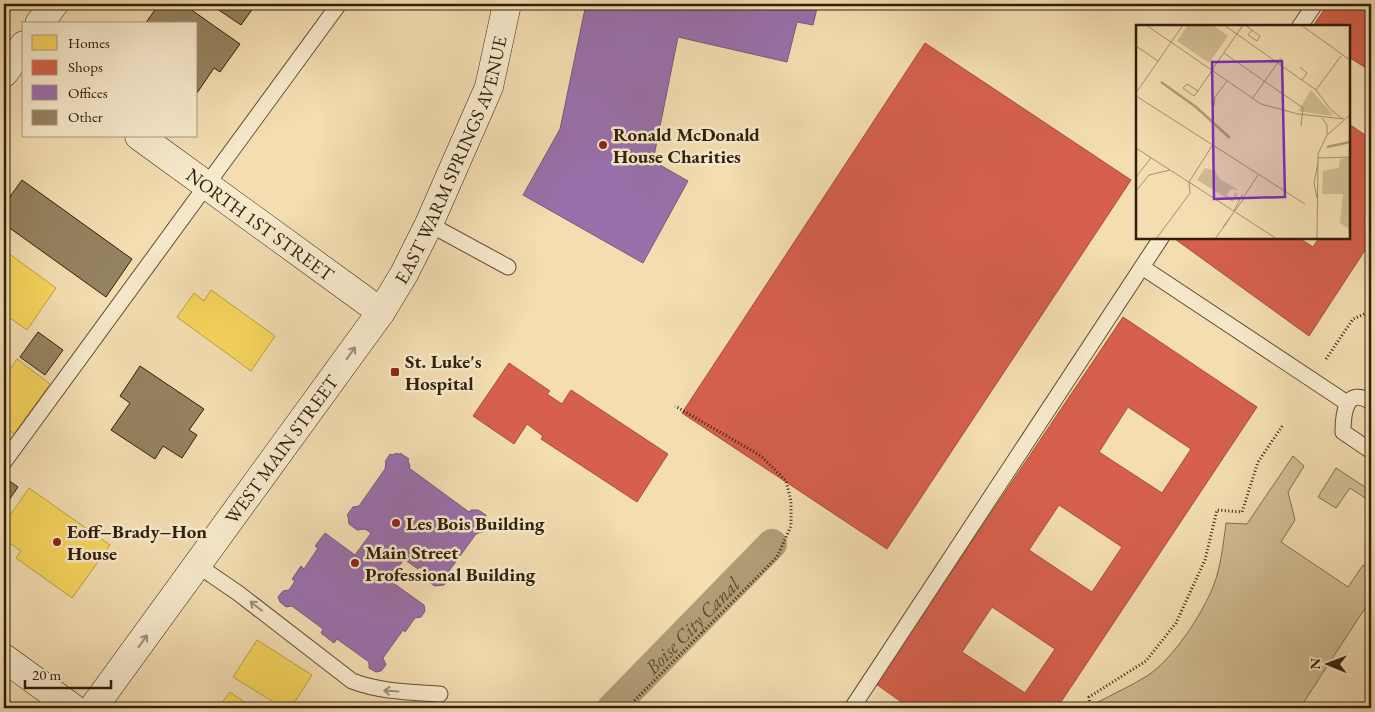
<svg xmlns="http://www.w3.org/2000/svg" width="1375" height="712" font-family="'EB Garamond',serif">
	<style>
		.green { fill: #d2bd94; stroke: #816e4e }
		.homes { fill: #f6d55c; stroke: #bb9f43 }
		.shops { fill: #d6604d; stroke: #a44d39; fill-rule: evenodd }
		.offices { fill: #9970ab; stroke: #7a587a }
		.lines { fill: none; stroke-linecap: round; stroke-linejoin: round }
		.canal { stroke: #b19d78; stroke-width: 30 }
		.building { fill: #958260; stroke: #302009 }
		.lane-casing { stroke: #614f33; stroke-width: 17 }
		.secondary-casing { stroke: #302009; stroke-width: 29 }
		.path { stroke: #302009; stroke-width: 3; stroke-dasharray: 1 2.5; stroke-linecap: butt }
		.lane { stroke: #f7e9cc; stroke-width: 15 }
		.secondary { stroke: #f7e9cc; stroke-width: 28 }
		.oneway { stroke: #9d8f74 }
		.poi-dot { fill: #8f2418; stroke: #f7e9cc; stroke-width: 2 }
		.labels { text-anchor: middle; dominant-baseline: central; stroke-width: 5; stroke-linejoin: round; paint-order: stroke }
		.poi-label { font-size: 19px; font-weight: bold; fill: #302009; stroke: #f7e9cc; text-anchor: start }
		.street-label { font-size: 19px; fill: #302009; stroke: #f7e9cc }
		.water-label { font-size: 20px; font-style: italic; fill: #5d4c30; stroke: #f7e9cc }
		.inset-river { fill: none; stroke: #b19d78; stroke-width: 2.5 }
		.inset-road { fill: none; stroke: #a5916e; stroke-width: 1 }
		.view { fill: #7b2cbf; fill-opacity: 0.15; stroke: #7b2cbf; stroke-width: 2.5 }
		.inset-edge { fill: none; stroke: #302009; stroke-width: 2.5 }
	</style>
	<rect width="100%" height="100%" fill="#f3ddb1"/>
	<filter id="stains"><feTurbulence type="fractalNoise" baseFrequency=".004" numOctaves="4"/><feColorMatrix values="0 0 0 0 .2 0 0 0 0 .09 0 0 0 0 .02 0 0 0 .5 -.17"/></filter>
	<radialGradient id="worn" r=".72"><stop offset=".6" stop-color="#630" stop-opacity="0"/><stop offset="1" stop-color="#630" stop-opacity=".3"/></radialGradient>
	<path class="green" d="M1293,456L1304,466L1288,492L1295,520L1281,542L1348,587L1363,565L1371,570V599L1300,708H1099L1096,703C1113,694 1131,686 1147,676C1173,659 1201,616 1213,587C1221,567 1223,545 1226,523L1247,524Z
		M1336,468L1371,491V502L1350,488L1336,508L1318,497Z"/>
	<path class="homes" d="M4,250L56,288L27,330L4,314Z
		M211,290L275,336L251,371L177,317L194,293L204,301Z
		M17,359L50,384L14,434L4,426V378Z
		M29,488L110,545L72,598L16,558L21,551L4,539V524Z
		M257,640L312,675L291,708H283L233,677Z
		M230,692L253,708H218Z"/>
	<path class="shops" d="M1328,4H1371V71L1350,58L1349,61V26H1313Z
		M925,43L1131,180L887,549L682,413Z
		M1349,124L1371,139V241L1309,336L1175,239L1176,238H1299L1313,247L1319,238H1349Z
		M1123,317L1257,407L1057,708H910L876,684ZM1128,407L1191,449L1162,493L1099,452ZM1059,505L1122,547L1092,592L1029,550ZM992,607L1055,649L1025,693L962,652Z
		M509,363L550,391L547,394L562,404L571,390L668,454L637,502L541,439L543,436L527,424L514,444L473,416Z"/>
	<path class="offices" d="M586,4H818L813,25L797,22L787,62L678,37L653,161L688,181L643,263L523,195L560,129Z
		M397,453L399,455L400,453L409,459L408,461L410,466L409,468L469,512L471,510H478L486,515L485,517L487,518L486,524L488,525L482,533L481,532L476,534L449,571L448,577L450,578L444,585L435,586L426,580V572L419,567L418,569L404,559L389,580L424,605L425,611L421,617L415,618L405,632L403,630L383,658L386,665L381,671L376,672L369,668V662L337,639L334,643L321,633L323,629L292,606L286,607L280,602L278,597L283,591L289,590L295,581L292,579L301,566L304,569L318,548L315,546L325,533L355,555L371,533L365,529L357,530L349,524L348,516L347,515L353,507L359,506L385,469L386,463L385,462L390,454L392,455Z"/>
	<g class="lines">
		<path class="canal" id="s1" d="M612,708L772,544"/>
	</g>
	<path class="building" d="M159,4H183L240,44L220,72L214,68L197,93L196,24H145Z
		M210,4H256L241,25Z
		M22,180L132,259L106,297L4,224V205Z
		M38,332L63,350L45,375L20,357Z
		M140,366L204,409L189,430L197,435L182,458L163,446L155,459L111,430L130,403L120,396Z
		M4,477L18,487L4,507Z"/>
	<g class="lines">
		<g class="lane-casing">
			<path id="lane" d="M1300,26L1315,4
				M429,224L508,267
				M1142,267L1347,403
				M1371,402C1346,386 1343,413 1343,432L1371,451
				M4,462L339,4
				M197,565L238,593L352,681C381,692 410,692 440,694
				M852,708L1161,238"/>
		</g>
		<g class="secondary-casing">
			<g id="secondary">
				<path d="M39,24L54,4"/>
				<path d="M4,73L24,45"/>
				<path id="s2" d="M139,136L381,312"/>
				<path d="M4,658L73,708"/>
				<path id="s3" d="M93,708L381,312L404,274L429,224L489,87L507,4"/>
			</g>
		</g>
		<path class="path" d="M4,18L14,4
			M1326,359L1353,319L1371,311
			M627,708L777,557L791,526V501L786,481L761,456L675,406
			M1090,708L1089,697L1146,661L1176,623L1205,560L1217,510L1242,512L1258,462L1283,425"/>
		<use href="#lane" class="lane"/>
		<use href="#secondary" class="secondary"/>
	</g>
	<defs><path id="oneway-shaft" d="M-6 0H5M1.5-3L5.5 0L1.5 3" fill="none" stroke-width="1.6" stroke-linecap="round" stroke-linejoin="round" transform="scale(1.25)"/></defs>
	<g class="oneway">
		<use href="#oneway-shaft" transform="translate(351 353) rotate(-54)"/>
		<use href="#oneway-shaft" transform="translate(256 606) rotate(-142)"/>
		<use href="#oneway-shaft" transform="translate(143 641) rotate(-54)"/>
		<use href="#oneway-shaft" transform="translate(391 691) rotate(-176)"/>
	</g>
	<g class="poi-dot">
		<circle cx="603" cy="145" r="5"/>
		<rect x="390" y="367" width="10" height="10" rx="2.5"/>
		<circle cx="396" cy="523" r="5"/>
		<circle cx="57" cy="542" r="5"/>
		<circle cx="355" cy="563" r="5"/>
	</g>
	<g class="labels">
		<g class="poi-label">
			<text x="613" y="134">Ronald McDonald<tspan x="613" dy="22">House Charities</tspan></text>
			<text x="405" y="361">St. Luke's<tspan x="405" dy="22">Hospital</tspan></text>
			<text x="406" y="523">Les Bois Building</text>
			<text x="67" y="531">Eoff–Brady–Hon<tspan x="67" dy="22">House</tspan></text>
			<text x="365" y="552">Main Street<tspan x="365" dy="22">Professional Building</tspan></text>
		</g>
		<g class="street-label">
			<text stroke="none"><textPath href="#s3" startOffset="658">EAST WARM SPRINGS AVENUE</textPath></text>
			<text stroke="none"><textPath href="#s2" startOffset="150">NORTH 1ST STREET</textPath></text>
			<text stroke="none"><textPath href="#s3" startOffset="320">WEST MAIN STREET</textPath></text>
		</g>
		<g class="water-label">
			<text stroke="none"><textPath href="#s1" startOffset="115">Boise City Canal</textPath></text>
		</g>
	</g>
	<g transform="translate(1136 25)">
		<rect width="214" height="214" fill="#f3ddb1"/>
		<path d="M52,0H77L92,11L73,38L41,16ZM175,65L197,90V91L162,86ZM214,132V205L204,198L207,169H186L187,146L203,143L204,134ZM69,143L79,146L84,154L103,165L95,164L91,170L97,175L99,168L102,169L97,177L61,155Z" fill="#d2bd94"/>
		<path class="inset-river" d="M25,57L60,82L94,113M191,122L214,117"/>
		<path class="inset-road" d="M10,0L125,79L162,89L208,94M88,0L180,65L195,85L207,94M109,0L116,5L124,11L121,16L112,10L116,5M165,0L214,35M0,21L22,36M88,28L167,83L165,101M164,42L171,48L166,55M180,65L205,31M62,66L51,59L47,63L58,71L62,66L73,50L78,42L107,0M0,68L47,0M0,71L169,179M116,74L145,33M78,81L79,72L91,56M186,93L191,100V110M0,123L141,214M182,133L214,132M0,152L15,133M0,166L13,150L34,145M109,170L122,150M181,173L178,158L182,138M98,186L106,170M87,202L109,172L106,170M20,214L54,168L53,157L76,121M79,214L94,193M181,214L182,129L191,110L214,90"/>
		<path class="view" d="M146,36L149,172L78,174L76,37Z"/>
		<rect width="214" height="214" class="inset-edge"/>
	</g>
	<rect width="1375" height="712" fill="none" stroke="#f3ddb1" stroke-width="20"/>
	<rect x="5" y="5" width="1365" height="702" fill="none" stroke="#302009" stroke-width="2.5"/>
	<rect x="10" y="10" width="1355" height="692" fill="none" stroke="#302009"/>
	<rect x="22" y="22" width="175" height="115" fill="#f7e9cc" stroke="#a7997e"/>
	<rect x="32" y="35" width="25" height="15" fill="#f6d55c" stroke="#a7997e"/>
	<text x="68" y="48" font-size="15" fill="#302009">Homes</text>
	<rect x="32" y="60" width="25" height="15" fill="#d6604d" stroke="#a7997e"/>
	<text x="68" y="72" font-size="15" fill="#302009">Shops</text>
	<rect x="32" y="85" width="25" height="15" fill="#9970ab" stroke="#a7997e"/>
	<text x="68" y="98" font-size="15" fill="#302009">Offices</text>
	<rect x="32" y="110" width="25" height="15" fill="#958260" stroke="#a7997e"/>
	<text x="68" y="122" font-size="15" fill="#302009">Other</text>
	<g transform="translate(1328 664) rotate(271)" stroke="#f7e9cc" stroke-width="4" paint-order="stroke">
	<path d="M0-4L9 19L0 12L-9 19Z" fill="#302009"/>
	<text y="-8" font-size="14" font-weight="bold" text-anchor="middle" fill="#302009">N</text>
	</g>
	<path d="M25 680v8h86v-8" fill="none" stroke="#302009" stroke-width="2.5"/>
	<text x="32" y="680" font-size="15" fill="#302009" stroke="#f7e9cc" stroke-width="4" paint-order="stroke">20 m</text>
	<rect width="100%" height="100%" filter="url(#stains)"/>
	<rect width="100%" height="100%" fill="url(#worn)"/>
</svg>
